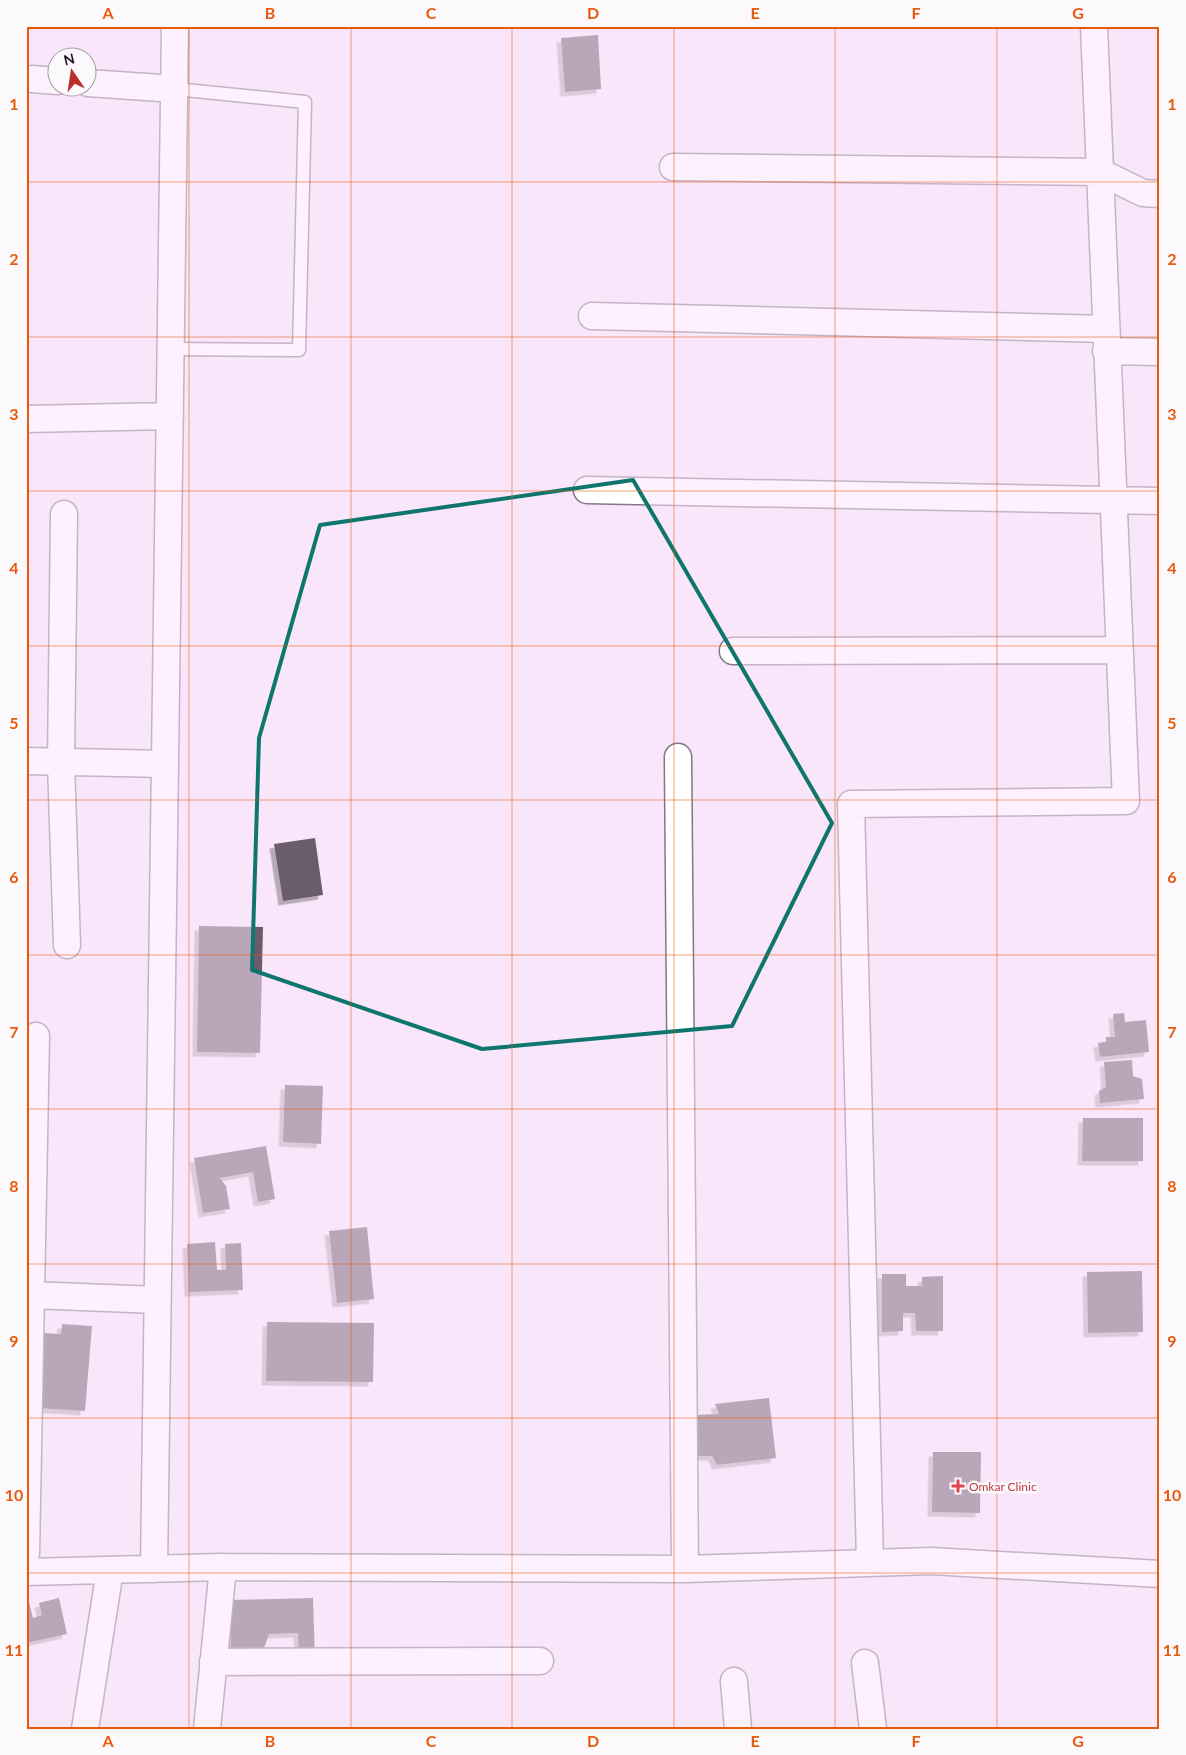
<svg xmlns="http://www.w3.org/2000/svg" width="1186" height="1755" font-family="Lato,sans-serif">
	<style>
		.building { fill: #6a5b6b; filter: url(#shadow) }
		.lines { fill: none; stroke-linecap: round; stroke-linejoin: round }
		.lane-casing { stroke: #867587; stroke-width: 15 }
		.street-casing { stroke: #867587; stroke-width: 29 }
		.lane { stroke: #fff; stroke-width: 12 }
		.street { stroke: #fff; stroke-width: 26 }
		.marked { fill: none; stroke: #0f766e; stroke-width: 4; stroke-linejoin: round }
		.grid { fill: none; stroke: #e8590c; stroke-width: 1; stroke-opacity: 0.55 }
		.health-dot { fill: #e0444e; stroke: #fcf9fd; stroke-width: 2 }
		.labels { text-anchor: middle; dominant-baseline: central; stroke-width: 5; stroke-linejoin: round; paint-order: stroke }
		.health-label { font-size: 12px; fill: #be3a42; stroke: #fcf9fd; text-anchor: start }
		.neatline { fill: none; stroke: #e8590c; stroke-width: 2 }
		.grid-label { font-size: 16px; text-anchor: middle; font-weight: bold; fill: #e8590c }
	</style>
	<defs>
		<filter id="shadow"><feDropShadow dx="-4.5" dy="4.5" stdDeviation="0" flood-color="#0004"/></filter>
	</defs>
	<rect width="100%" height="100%" fill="#f9e6fa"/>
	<path class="building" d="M598,35L601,89L565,92L561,38Z
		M315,838L323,895L283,901L274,844Z
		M199,926L263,927L260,1053L197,1052Z
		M1124,1013L1125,1022L1146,1020L1149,1052L1100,1057L1098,1043L1106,1042V1037H1115L1113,1014Z
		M1132,1060L1133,1076L1142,1079L1144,1099L1100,1103L1099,1091L1106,1087L1104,1062Z
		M285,1085L323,1086L321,1144L283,1142Z
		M1083,1118H1143V1161H1082Z
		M266,1146L275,1199L258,1202L253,1172L220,1178L226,1186L230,1209L203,1213L194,1158Z
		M367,1227L374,1299L337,1303L329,1231Z
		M215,1242L217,1270H226L225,1244L241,1243L243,1290L189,1292L187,1244Z
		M1142,1271L1143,1332L1088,1333L1087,1272Z
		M882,1274H906V1286H922V1277L943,1276V1331H916L915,1313H903V1331L882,1332Z
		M267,1322L374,1323L373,1382L266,1381Z
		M62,1324L92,1326L85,1411L38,1408L43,1333L61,1334Z
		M769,1398L776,1458L717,1465L712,1456H695L694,1415L719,1414L715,1404Z
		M933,1452H981L980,1513L932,1512Z
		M59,1598L67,1634L26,1643V1602H29L33,1618L42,1615L39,1603Z
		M313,1598L315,1659L299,1660L298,1633L269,1634L263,1651L231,1652L230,1600Z"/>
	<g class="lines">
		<g class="lane-casing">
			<path id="lane" d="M171,349L299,350L305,102L175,89"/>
		</g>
		<g class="street-casing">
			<path id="street" d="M32,79L58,81
				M88,83L175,89
				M673,167L1100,172L1143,193L1160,194
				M592,316L1106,329
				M1106,351L1160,352
				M26,419L170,416
				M587,490L1160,501
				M64,514L61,762L67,945
				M733,651L1119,650
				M678,757L685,1569
				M26,761L165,764
				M31,1295L157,1300
				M26,1554L36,1036
				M870,1561L851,804L1126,801L1094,26
				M154,1569L175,26
				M26,1572L223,1567L685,1569L931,1561L1160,1574
				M213,1662L540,1661
				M865,1663L873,1729
				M734,1681L738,1729
				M85,1729L110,1570
				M207,1729L223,1567"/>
		</g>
		<use href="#lane" class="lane"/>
		<use href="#street" class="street"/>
	</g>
	<path d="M0 0H1186V1755H0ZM633,480L832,823L732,1026L482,1049L252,970L259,738L320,525Z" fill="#f9e6fa" fill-opacity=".55" fill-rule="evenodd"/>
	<path class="marked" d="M633,480L832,823L732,1026L482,1049L252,970L259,738L320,525Z"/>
	<path class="grid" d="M189,26V1729M351,26V1729M512,26V1729M674,26V1729M835,26V1729M997,26V1729M26,182H1160M26,337H1160M26,491H1160M26,646H1160M26,800H1160M26,955H1160M26,1109H1160M26,1264H1160M26,1418H1160M26,1573H1160"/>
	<path class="health-dot" d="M955.5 1478.5h5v5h5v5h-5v5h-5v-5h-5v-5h5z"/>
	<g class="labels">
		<g class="health-label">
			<text x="969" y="1486">Omkar Clinic</text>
		</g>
	</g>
	<rect width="1186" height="1755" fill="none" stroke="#fcf9fd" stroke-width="55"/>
	<g transform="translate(72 72) rotate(347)"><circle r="24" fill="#fcf9fd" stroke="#a29da3"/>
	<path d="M0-4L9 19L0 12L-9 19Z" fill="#bc2e29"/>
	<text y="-8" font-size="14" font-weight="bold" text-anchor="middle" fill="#1b141b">N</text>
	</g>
	<rect x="28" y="28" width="1130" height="1700" class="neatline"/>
	<g class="grid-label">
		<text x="108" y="19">A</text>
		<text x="270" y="19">B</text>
		<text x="431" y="19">C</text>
		<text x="593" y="19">D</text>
		<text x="755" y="19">E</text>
		<text x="916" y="19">F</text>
		<text x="1078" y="19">G</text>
		<text x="14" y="110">1</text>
		<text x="1172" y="110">1</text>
		<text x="14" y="265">2</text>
		<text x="1172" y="265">2</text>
		<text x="14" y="420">3</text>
		<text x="1172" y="420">3</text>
		<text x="14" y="574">4</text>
		<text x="1172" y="574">4</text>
		<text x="14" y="729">5</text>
		<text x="1172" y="729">5</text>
		<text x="14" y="883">6</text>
		<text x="1172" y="883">6</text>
		<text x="14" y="1038">7</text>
		<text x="1172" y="1038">7</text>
		<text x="14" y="1192">8</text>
		<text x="1172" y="1192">8</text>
		<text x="14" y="1347">9</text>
		<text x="1172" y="1347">9</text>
		<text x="14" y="1501">10</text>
		<text x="1172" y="1501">10</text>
		<text x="14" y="1656">11</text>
		<text x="1172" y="1656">11</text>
		<text x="108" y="1747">A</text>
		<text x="270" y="1747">B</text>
		<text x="431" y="1747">C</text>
		<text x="593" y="1747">D</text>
		<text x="755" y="1747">E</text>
		<text x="916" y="1747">F</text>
		<text x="1078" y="1747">G</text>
	</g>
</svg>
